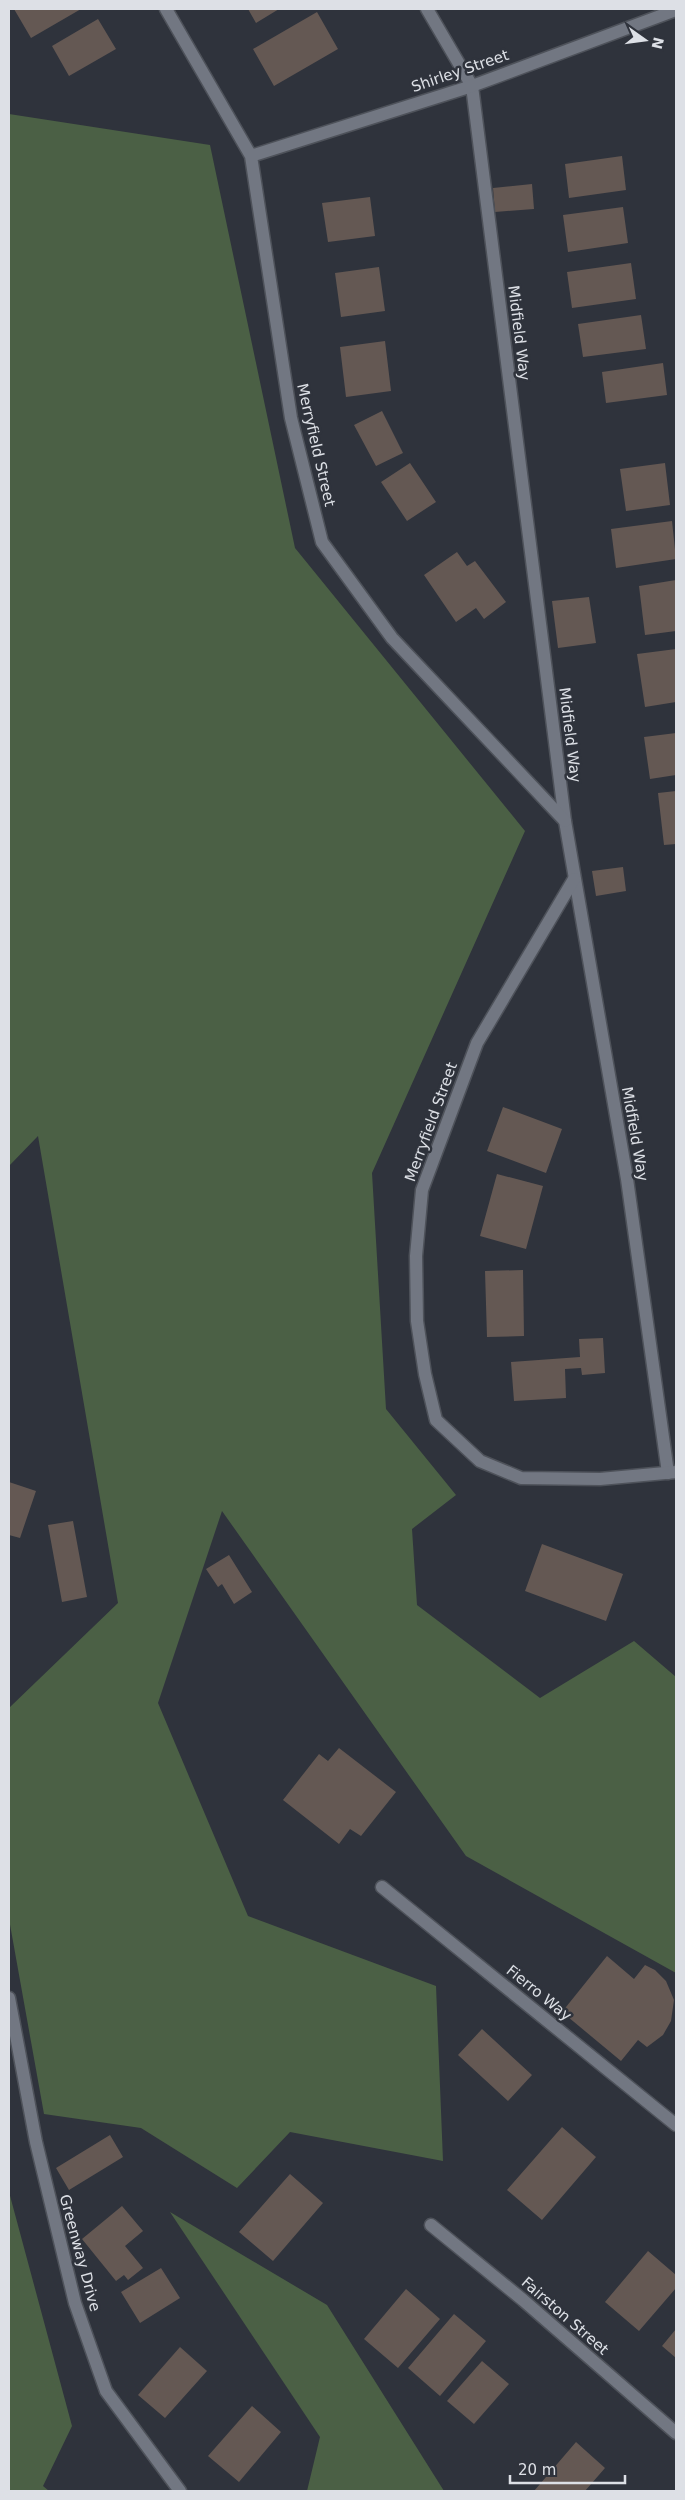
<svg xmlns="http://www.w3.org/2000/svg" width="685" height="2500" font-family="'DejaVu Sans',sans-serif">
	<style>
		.green { fill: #4b6045 }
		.building { fill: #645853 }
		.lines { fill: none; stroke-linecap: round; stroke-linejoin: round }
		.lane-casing { stroke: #4e525a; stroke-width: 15 }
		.street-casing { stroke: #4e525a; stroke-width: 15 }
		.lane { stroke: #727782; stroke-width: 12 }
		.street { stroke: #727782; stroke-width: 12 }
		.labels { text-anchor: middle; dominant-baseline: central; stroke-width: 5; stroke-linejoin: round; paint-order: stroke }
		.street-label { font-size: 15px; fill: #dde0e6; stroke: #2f333c }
	</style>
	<rect width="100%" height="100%" fill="#2f333c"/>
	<path class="green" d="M9,114L210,145L295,548L525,831L372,1173L386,1409L456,1495L412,1529L417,1605L540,1698L634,1641L676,1677V1973L466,1856L222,1511L158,1703L248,1916L436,1986L443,2161L290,2132L237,2188L141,2128L44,2114L9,1919V1708L118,1603L38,1136L9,1166Z
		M9,2192L72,2426L43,2486L49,2491H9Z
		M170,2212L327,2305L444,2491H307L320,2437Z"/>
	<path class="building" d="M14,9H81L31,38Z
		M248,9H279L256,23Z
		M317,12L338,49L274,86L253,49Z
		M98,19L116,49L69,76L52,46Z
		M622,156L626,190L569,198L565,164Z
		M532,184L534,209L495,212L493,188Z
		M370,197L375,236L328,242L322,203Z
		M623,207L628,243L568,252L563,215Z
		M631,263L636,299L572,308L567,272Z
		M379,267L385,311L341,317L335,273Z
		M641,315L646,349L583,357L578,324Z
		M385,341L391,391L346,397L340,347Z
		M663,363L667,395L606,403L602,372Z
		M382,411L403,453L376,466L354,425Z
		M410,463L436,502L407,521L381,482Z
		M665,463L670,505L626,511L620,469Z
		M672,521L676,559L616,568L611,529Z
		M457,552L467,566L475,561L506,602L484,619L476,608L456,622L424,575Z
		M676,580V631L645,635L639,586Z
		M589,597L596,643L558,648L552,601Z
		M676,649V702L645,707L637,654Z
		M676,733V775L650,779L644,737Z
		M676,791V844L664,845L658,793Z
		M623,867L626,891L596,896L592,871Z
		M503,1107L562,1129L546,1173L487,1151Z
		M497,1174L543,1186L526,1249L480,1236Z
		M523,1270L524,1336L487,1337L485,1271Z
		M603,1338L605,1373L582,1375L581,1368L565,1369L566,1398L514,1401L511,1362L580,1357L579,1339Z
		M9,1482L36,1491L20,1538L9,1535Z
		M73,1521L87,1597L62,1602L48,1525Z
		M542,1544L623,1574L606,1621L525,1591Z
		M229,1555L252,1592L234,1604L222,1584L218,1587L206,1569Z
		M339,1748L396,1792L361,1836L350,1829L339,1844L283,1800L319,1754L328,1761Z
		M607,1956L634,1979L645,1965L655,1970L666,1981L674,2000L671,2021L663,2035L647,2047L638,2040L621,2061L562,2012Z
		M482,2029L532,2075L508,2101L458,2055Z
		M562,2127L596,2157L542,2220L507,2190Z
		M110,2135L123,2157L69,2190L56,2168Z
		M290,2174L323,2203L273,2261L239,2232Z
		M122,2206L143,2231L125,2246L143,2268L128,2280L124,2275L116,2281L82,2239Z
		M648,2251L676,2275V2288L639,2331L605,2302Z
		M161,2268L180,2298L140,2323L121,2292Z
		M406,2289L440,2319L398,2368L364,2339Z
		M454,2314L486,2341L440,2396L408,2368Z
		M676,2329V2358L662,2346Z
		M180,2347L207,2371L165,2418L138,2395Z
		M482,2361L509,2384L474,2424L447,2401Z
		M252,2406L281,2432L239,2482L208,2456Z
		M576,2442L605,2468L585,2491H534Z"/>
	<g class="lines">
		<g class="lane-casing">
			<path id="lane" d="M427,9L472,86L565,821L627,1179L668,1473
				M382,1887L676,2125"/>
		</g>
		<g class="street-casing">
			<path id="street" d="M166,9L251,156L291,418L322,542L392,638L565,821
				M251,156L472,86L676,10
				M574,879L477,1043L422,1190L416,1256L417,1321L425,1374L436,1420L480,1461L521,1478L600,1479L676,1472
				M9,1998L36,2142L75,2303L106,2391L180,2491
				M431,2225L523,2300L676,2433"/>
		</g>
		<use href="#lane" class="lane"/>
		<use href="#street" class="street"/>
	</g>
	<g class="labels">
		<g class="street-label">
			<text transform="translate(460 71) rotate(-19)">Shirley Street</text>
			<text transform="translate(519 333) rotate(83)">Midfield Way</text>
			<text transform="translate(316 445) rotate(77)">Merryfield Street</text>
			<text transform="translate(570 735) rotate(83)">Midfield Way</text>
			<text transform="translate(431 1122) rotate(-70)">Merryfield Street</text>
			<text transform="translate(635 1134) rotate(80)">Midfield Way</text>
			<text transform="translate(539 1993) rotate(39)">Fierro Way</text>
			<text transform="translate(80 2253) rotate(75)">Greenway Drive</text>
			<text transform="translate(565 2316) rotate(41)">Fairston Street</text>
		</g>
	</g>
	<rect width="685" height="2500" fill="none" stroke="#dde0e6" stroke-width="20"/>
	<g transform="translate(645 40) rotate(104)" stroke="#2f333c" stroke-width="4" paint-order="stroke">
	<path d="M0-4L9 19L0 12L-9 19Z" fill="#dde0e6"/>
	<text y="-8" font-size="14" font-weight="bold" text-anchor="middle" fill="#dde0e6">N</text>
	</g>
	<path d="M510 2475v8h115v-8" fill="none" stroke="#dde0e6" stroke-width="2.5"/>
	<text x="518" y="2475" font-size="15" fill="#dde0e6" stroke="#2f333c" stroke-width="4" paint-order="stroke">20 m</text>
</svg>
